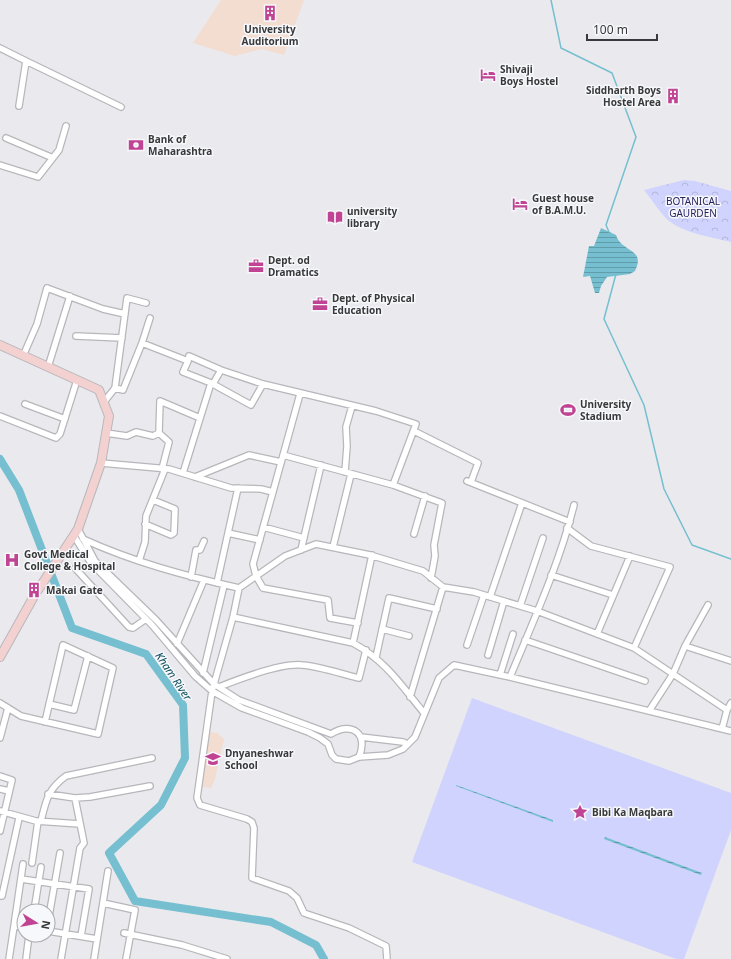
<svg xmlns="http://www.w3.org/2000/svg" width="731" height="959" font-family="'Noto Sans',sans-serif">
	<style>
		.education { fill: #f3dcd0 }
		.forest { fill: url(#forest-crowns) }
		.garden { fill: #d0d3fd }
		.water { fill: url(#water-rules) }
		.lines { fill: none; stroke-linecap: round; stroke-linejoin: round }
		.stream { stroke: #75bfd0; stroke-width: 1.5 }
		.river { stroke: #75bfd0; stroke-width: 8 }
		.street-casing { stroke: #b7b7bb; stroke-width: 8 }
		.secondary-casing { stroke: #b7b7bb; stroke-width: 10 }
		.street { stroke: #fff; stroke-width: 5.5 }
		.secondary { stroke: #f3d1d0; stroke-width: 8 }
		.labels { text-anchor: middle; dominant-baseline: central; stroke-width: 3; stroke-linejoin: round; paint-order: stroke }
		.poi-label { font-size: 10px; font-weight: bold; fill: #38393a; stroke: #f7f8fb; text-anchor: start }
		.park-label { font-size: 10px; fill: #27215f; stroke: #f7f8fb }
		.water-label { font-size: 11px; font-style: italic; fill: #0b4d5a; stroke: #f7f8fb }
	</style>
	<defs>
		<pattern id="forest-crowns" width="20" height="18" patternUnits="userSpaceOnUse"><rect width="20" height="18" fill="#d0d3fd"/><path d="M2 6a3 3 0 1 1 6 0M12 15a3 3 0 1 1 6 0" fill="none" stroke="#b3b6da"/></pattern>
		<pattern id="water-rules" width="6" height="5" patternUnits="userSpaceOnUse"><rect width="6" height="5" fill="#75bfd0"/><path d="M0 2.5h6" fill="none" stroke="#619caa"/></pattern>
	</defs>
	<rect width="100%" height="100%" fill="#eaeaee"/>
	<path class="education" d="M221,0H304L284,55L262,49L235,56L193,43Z
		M210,732L217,733L224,739L215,779L211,788L202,787Z"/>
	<path class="forest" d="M684,180L695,181L731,191V242C711,237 686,234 669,221C660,213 652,200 644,190Z"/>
	<path class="garden" d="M472,698L731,793V830L684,959H676L412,862Z"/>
	<path class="water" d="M601,228L616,235C622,253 646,248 635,271L630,274L607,277L601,286L599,293H595L590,276L583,277L589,246H594Z
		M456,785L553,820V822L456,786Z
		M605,837L702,873L701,875L604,839Z"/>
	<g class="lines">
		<path class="stream" d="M551,0L561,48L612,73L636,137L606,225L609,232
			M616,274L604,319L644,405L664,489L692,545L731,559"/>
		<path class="river" d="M0,459L19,490L72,628L146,654L183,705L185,758L161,805L109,853L135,901L271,922L316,945L324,959"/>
		<g class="street-casing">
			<path id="street" d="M0,48L26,61L19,106
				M26,61L121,107
				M6,138L53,158
				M0,165L38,177L59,150L66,126
				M76,336L122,338
				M142,343L150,318
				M23,356L37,324L47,288L103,309L125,314
				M188,361L189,356L221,370L213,384
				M48,367L70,296
				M221,370L263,384L376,411L416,424L393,485
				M115,388L127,298L146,303
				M300,394L253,564L256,576L263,588L328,600L330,618L358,623
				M104,402L115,388L123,390L142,343L188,361L183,372L211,383L251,405L263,384
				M25,404L65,419
				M0,416L56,438L60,434L77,380
				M414,431L478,463L471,482
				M106,433L127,436L136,432L153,436L159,433L169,442L162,469
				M159,433L160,401L200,418
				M283,455L393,485L442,503L434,545L435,556L431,578
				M101,463L169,469L231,488L261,489L273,492
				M345,472L347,446L346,427L352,406
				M183,473L211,383
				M195,477L249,455L281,462
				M467,481L570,522
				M145,524L171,535L174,533L175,509L153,500
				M263,527L304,538
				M567,528L591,546L670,567L634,648
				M78,529L95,561L156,620L214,684L239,700L331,734C351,721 369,733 359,757
				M228,533L238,488
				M414,534L425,496
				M74,536L91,563L152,625L195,676L212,691L242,708L308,732L320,738L328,744L332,755L336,759L349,761L359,757L388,755L403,749L415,737L439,678L454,665L510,677L731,731
				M83,539C133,562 186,576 239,588L285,556L316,544L370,555L423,571L443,587L474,592L537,611L634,648L727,710L722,729
				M333,547L351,474
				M301,550L321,465
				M139,561L145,542L146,516L165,469
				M75,568L129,627L133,628L146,619
				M551,575L613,595
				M191,577L196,550H200L204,541
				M217,583L228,533L260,540
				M239,588L233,617L212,691L197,798L200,805L247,819L252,822L254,828L252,878L289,891L297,898L304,913L349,928L386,946L387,959
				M490,597L522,503
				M520,606L543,538
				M233,617L353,643C386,661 401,685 424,713
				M382,629L409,636
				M597,634L630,556
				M525,640L645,681
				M353,643L372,555
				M177,644L204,580
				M467,645L484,595
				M685,646L731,661
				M488,655L504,601
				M376,657L389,598L437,609
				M203,673L224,585
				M500,675L513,634
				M510,677C533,622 560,562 574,505
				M219,687C239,679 281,663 302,665C318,666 342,674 359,678L366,650
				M410,697L443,587
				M0,703L21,716L98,734L113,668L63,645L45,722
				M49,704L74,710L88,656
				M727,710L731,703
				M649,711L673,674L685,646L708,605
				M361,737L403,742L407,744
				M0,738L8,708
				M0,776L12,780L0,831
				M0,789L9,791
				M48,794L75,798L90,797L150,786
				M0,811L36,821L80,824
				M41,821C46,800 48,789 66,776L152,758
				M32,863L38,821
				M21,879L89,889L81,936
				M0,896H2L19,818
				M103,903L135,910L126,959
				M34,911L41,867
				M48,922L60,853
				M14,926L23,864
				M48,931L97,939
				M124,933L182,945L227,959
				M9,959L14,926L24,927
				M26,959L29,935
				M61,959L80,848L84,843L75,798
				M94,959L108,871"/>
		</g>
		<g class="secondary-casing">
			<path id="secondary" d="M0,345L99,390L109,416L101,463L78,529L38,590
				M0,657L33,598"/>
		</g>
		<use href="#street" class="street"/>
		<use href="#secondary" class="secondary"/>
	</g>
	<defs>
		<g id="building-bare" transform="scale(1.2)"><path d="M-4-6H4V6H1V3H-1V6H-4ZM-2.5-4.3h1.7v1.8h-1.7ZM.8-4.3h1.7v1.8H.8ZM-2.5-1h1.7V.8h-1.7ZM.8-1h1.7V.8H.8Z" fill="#c04493" stroke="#f7f8fb" stroke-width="2.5" paint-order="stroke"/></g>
		<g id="hotel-bare" transform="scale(1.2)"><path d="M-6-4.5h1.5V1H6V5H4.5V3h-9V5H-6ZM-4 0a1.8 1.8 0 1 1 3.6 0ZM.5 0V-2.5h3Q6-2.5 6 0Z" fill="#c04493" stroke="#f7f8fb" stroke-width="2.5" paint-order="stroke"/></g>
		<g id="bank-bare" transform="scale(1.2)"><path d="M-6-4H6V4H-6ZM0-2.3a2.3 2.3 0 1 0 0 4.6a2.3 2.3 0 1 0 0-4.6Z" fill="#c04493" stroke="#f7f8fb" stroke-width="2.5" paint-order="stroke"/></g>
		<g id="library-bare" transform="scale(1.2)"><path d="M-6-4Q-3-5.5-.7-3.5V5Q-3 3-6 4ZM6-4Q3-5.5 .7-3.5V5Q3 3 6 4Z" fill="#c04493" stroke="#f7f8fb" stroke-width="2.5" paint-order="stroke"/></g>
		<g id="office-bare" transform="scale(1.2)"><path d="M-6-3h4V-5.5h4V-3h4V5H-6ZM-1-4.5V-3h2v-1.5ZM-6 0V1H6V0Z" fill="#c04493" stroke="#f7f8fb" stroke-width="2.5" paint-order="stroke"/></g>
		<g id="stadium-bare" transform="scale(1.2)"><path d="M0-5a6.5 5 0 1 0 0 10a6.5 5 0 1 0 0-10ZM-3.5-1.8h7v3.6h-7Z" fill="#c04493" stroke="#f7f8fb" stroke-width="2.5" paint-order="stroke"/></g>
		<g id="hospital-bare" transform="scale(1.2)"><path d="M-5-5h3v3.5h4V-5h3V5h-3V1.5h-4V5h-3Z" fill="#c04493" stroke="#f7f8fb" stroke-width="2.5" paint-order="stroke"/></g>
		<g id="school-bare" transform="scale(1.2)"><path d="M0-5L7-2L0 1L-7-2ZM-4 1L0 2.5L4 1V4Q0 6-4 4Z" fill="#c04493" stroke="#f7f8fb" stroke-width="2.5" paint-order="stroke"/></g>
		<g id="sight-bare" transform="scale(1.2)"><path d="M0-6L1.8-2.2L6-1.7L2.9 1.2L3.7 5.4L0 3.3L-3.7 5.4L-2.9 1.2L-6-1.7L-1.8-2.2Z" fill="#c04493" stroke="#f7f8fb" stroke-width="2.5" paint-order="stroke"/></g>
	</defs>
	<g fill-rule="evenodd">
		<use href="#building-bare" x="270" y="13"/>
		<use href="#hotel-bare" x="488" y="75"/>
		<use href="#building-bare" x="673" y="96"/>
		<use href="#bank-bare" x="136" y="145"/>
		<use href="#hotel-bare" x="520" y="204"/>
		<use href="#library-bare" x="335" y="217"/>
		<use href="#office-bare" x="256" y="266"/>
		<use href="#office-bare" x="320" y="304"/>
		<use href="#stadium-bare" x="568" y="410"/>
		<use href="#hospital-bare" x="12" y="560"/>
		<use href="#building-bare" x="34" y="590"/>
		<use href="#school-bare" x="213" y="759"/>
		<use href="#sight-bare" x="580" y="812"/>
	</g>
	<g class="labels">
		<g class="poi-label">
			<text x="270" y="29" text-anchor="middle">University<tspan x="270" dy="12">Auditorium</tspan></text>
			<text x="500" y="69">Shivaji<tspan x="500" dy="12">Boys Hostel</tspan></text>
			<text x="661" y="90" text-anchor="end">Siddharth Boys<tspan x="661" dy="12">Hostel Area</tspan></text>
			<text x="148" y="139">Bank of<tspan x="148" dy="12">Maharashtra</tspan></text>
			<text x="532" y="198">Guest house<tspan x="532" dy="12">of B.A.M.U.</tspan></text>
			<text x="347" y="211">university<tspan x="347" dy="12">library</tspan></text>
			<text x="268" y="260">Dept. od<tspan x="268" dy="12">Dramatics</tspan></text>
			<text x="332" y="298">Dept. of Physical<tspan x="332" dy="12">Education</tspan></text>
			<text x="580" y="404">University<tspan x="580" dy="12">Stadium</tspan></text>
			<text x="24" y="554">Govt Medical<tspan x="24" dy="12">College &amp; Hospital</tspan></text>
			<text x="46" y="590">Makai Gate</text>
			<text x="225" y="753">Dnyaneshwar<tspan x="225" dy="12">School</tspan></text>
			<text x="592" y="812">Bibi Ka Maqbara</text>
		</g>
		<g class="park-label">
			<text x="693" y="201">BOTANICAL<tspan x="693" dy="12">GAURDEN</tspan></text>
		</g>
		<g class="water-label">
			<text transform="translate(174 676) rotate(56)">Kham River</text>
		</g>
	</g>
	<g transform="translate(36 923) rotate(101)"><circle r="19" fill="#f7f8fb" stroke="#abacae"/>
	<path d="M0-3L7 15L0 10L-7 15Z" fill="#c04493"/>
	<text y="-6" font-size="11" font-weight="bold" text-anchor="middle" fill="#38393a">N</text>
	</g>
	<path d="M587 34v6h70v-6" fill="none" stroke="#38393a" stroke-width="2"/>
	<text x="593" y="34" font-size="12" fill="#38393a" stroke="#f7f8fb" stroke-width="3" paint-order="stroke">100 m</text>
</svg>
